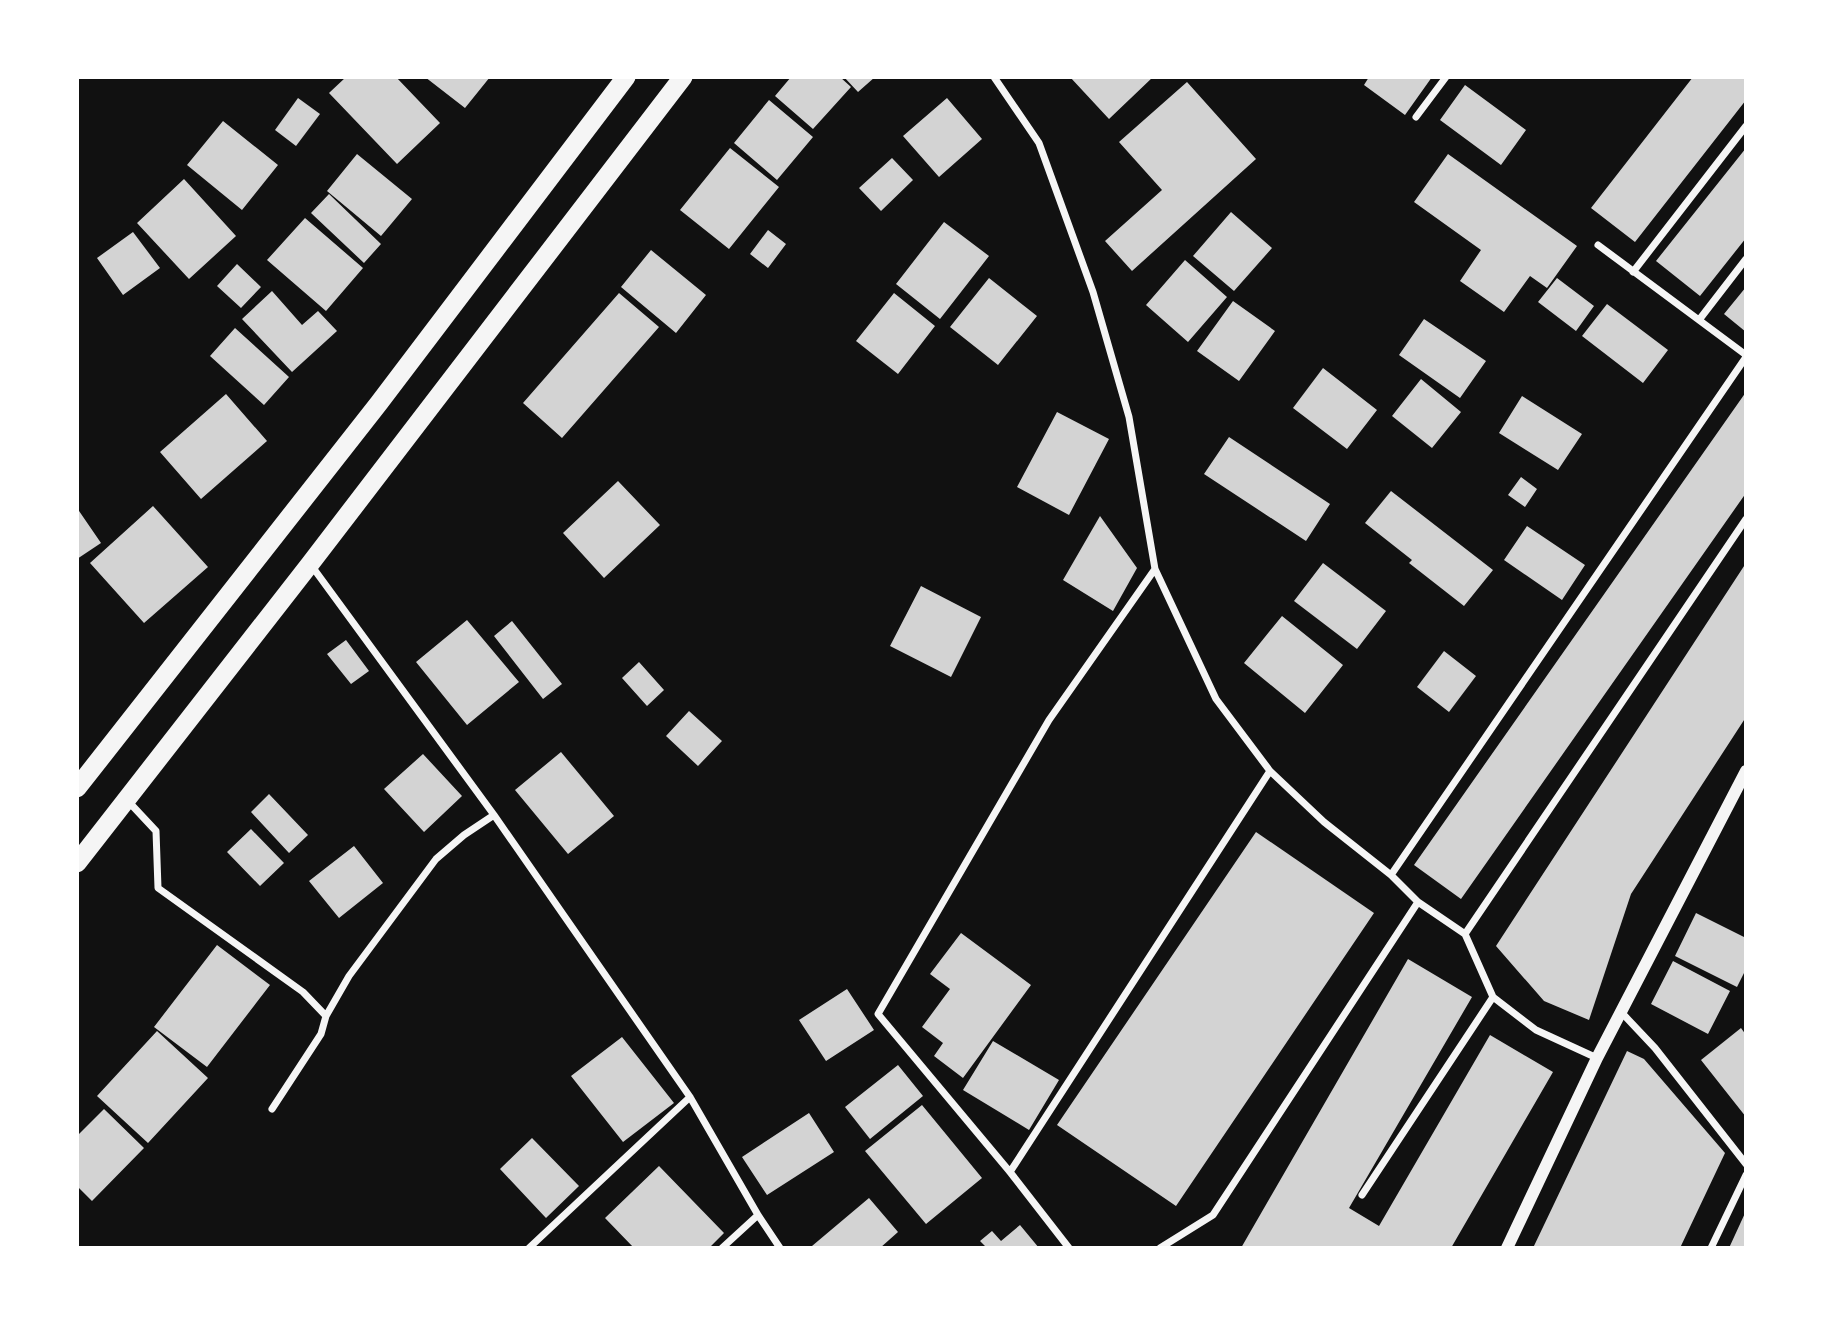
<svg xmlns="http://www.w3.org/2000/svg" width="1823" height="1325" font-family="'Alegreya Sans',sans-serif">
	<style>
		.building { fill: #d3d3d3 }
		.lines { fill: none; stroke-linecap: round; stroke-linejoin: round }
		.minor { stroke: #f5f5f5; stroke-width: 7 }
		.tertiary { stroke: #f5f5f5; stroke-width: 12 }
		.trunk { stroke: #f5f5f5; stroke-width: 19 }
	</style>
	<rect width="100%" height="100%" fill="#111"/>
	<path class="building" d="M346,77H396L440,123L397,164L329,93Z
		M425,77H490L465,108Z
		M791,77H840L851,87L813,129L775,96Z
		M844,77H875L858,92Z
		M1070,77H1153L1109,119Z
		M1369,77H1432L1405,115L1364,85Z
		M1693,77H1746V100L1635,242L1591,208Z
		M1187,82L1256,159L1132,271L1105,241L1162,190L1119,142Z
		M1465,85L1526,130L1501,165L1440,120Z
		M298,98L320,114L296,146L275,130Z
		M947,98L982,139L939,177L903,136Z
		M769,100L813,137L777,180L734,143Z
		M223,121L278,165L242,210L187,165Z
		M730,148L779,187L729,249L680,210Z
		M1746,148V238L1700,296L1656,261Z
		M357,154L412,199L381,236L327,191Z
		M1448,154L1577,246L1547,288L1530,276L1504,312L1460,281L1481,250L1414,202Z
		M892,158L913,180L881,211L859,188Z
		M184,179L236,236L189,279L137,223Z
		M329,194L381,244L364,263L311,213Z
		M1231,212L1272,248L1234,291L1193,256Z
		M305,218L363,268L326,311L267,260Z
		M944,222L989,256L940,319L896,284Z
		M768,230L786,244L768,268L750,254Z
		M133,232L160,268L123,295L97,258Z
		M651,250L706,295L676,333L621,287Z
		M1185,260L1227,297L1188,342L1146,305Z
		M237,264L261,287L241,308L217,286Z
		M989,278L1037,316L998,365L950,327Z
		M1557,278L1594,306L1576,331L1538,302Z
		M1746,287V332L1724,314Z
		M272,291L302,325L318,311L337,331L292,372L242,319Z
		M619,293L659,327L562,438L523,403Z
		M894,293L935,326L898,374L856,341Z
		M1233,301L1275,331L1239,381L1197,351Z
		M1607,304L1668,350L1643,383L1582,336Z
		M1424,319L1486,361L1460,398L1399,355Z
		M235,328L289,377L264,405L210,356Z
		M1323,368L1377,410L1347,449L1293,408Z
		M1421,379L1461,412L1432,448L1392,416Z
		M1746,392V493L1461,899L1414,865Z
		M226,394L267,441L201,499L160,452Z
		M1522,396L1582,434L1558,470L1499,433Z
		M1057,412L1109,439L1069,515L1017,487Z
		M1229,437L1330,504L1306,541L1204,474Z
		M1521,477L1537,489L1525,507L1508,495Z
		M618,481L660,525L604,578L563,533Z
		M1391,491L1493,570L1464,606L1409,563L1412,560L1365,523Z
		M153,506L208,567L144,623L90,563Z
		M77,508L101,543L77,559Z
		M1100,516L1137,568L1113,611L1063,580Z
		M1527,526L1585,565L1562,600L1504,560Z
		M1323,563L1386,611L1357,649L1294,601Z
		M1746,563V717L1631,894L1589,1020L1544,1001L1496,946Z
		M921,586L981,617L951,677L890,646Z
		M1282,616L1343,665L1305,713L1244,663Z
		M467,620L519,682L467,725L416,662Z
		M512,621L562,684L543,699L494,636Z
		M346,640L369,671L351,684L327,654Z
		M1444,651L1476,676L1449,712L1417,687Z
		M639,662L664,690L647,706L622,678Z
		M689,711L722,741L698,766L666,736Z
		M561,752L614,816L568,854L515,790Z
		M423,754L462,796L424,832L384,789Z
		M269,794L308,835L289,853L251,812Z
		M251,829L284,863L260,886L227,852Z
		M1256,832L1374,913L1176,1206L1057,1125Z
		M354,846L383,883L339,918L309,881Z
		M1696,913L1746,938V969L1737,987L1675,956Z
		M961,933L1031,985L963,1078L934,1056L943,1043L922,1027L950,989L930,974Z
		M217,945L270,985L207,1067L154,1027Z
		M1408,959L1472,997L1349,1208L1379,1226L1490,1035L1553,1072L1451,1248H1241Z
		M1673,961L1730,991L1708,1034L1651,1004Z
		M847,989L874,1030L826,1061L799,1020Z
		M1741,1028L1746,1035V1117L1701,1060Z
		M157,1031L208,1078L148,1143L97,1096Z
		M622,1037L674,1103L623,1142L571,1076Z
		M993,1041L1059,1080L1029,1130L963,1090Z
		M1627,1051L1644,1059L1725,1153L1680,1248H1533Z
		M898,1065L923,1096L870,1139L845,1107Z
		M922,1105L982,1178L926,1224L865,1151Z
		M104,1109L144,1148L92,1201L77,1186V1136Z
		M809,1113L834,1152L767,1195L742,1157Z
		M532,1138L579,1186L546,1218L500,1169Z
		M659,1166L724,1233L709,1248H634L605,1218Z
		M869,1198L898,1232L880,1248H814L812,1246Z
		M1746,1211V1248H1729Z
		M1020,1225L1039,1248H987L980,1241L992,1231L1001,1241Z"/>
	<g class="lines">
		<path class="minor" d="M994,77L1039,143L1093,292L1129,417L1155,569L1216,699L1270,771L1324,822L1391,875L1418,902L1465,934L1493,997L1536,1030L1597,1058
			M1416,117L1446,77
			M1598,245L1746,355
			M1633,272L1746,126
			M1699,320L1746,259
			M311,565L494,815L690,1097L758,1215L780,1248
			M127,800L156,831L158,888L303,992L326,1016L321,1034L272,1109
			M1391,875L1746,357
			M1465,934L1746,519
			M1622,1013L1655,1048L1746,1164
			M326,1016L349,976L436,859L464,835L494,815
			M1010,1172L1270,771
			M1362,1195L1493,997
			M529,1248L690,1097
			M722,1248L758,1215
			M1069,1248L1010,1172L878,1014L1049,720L1155,569
			M1160,1248L1213,1215L1418,902
			M1711,1248L1746,1175"/>
		<path class="tertiary" d="M1507,1248L1597,1058L1746,771"/>
		<path class="trunk" d="M77,788L379,403L626,77
			M77,863L310,564L683,77"/>
	</g>
	<rect width="1823" height="1325" fill="none" stroke="#ffffff" stroke-width="158"/>
</svg>
